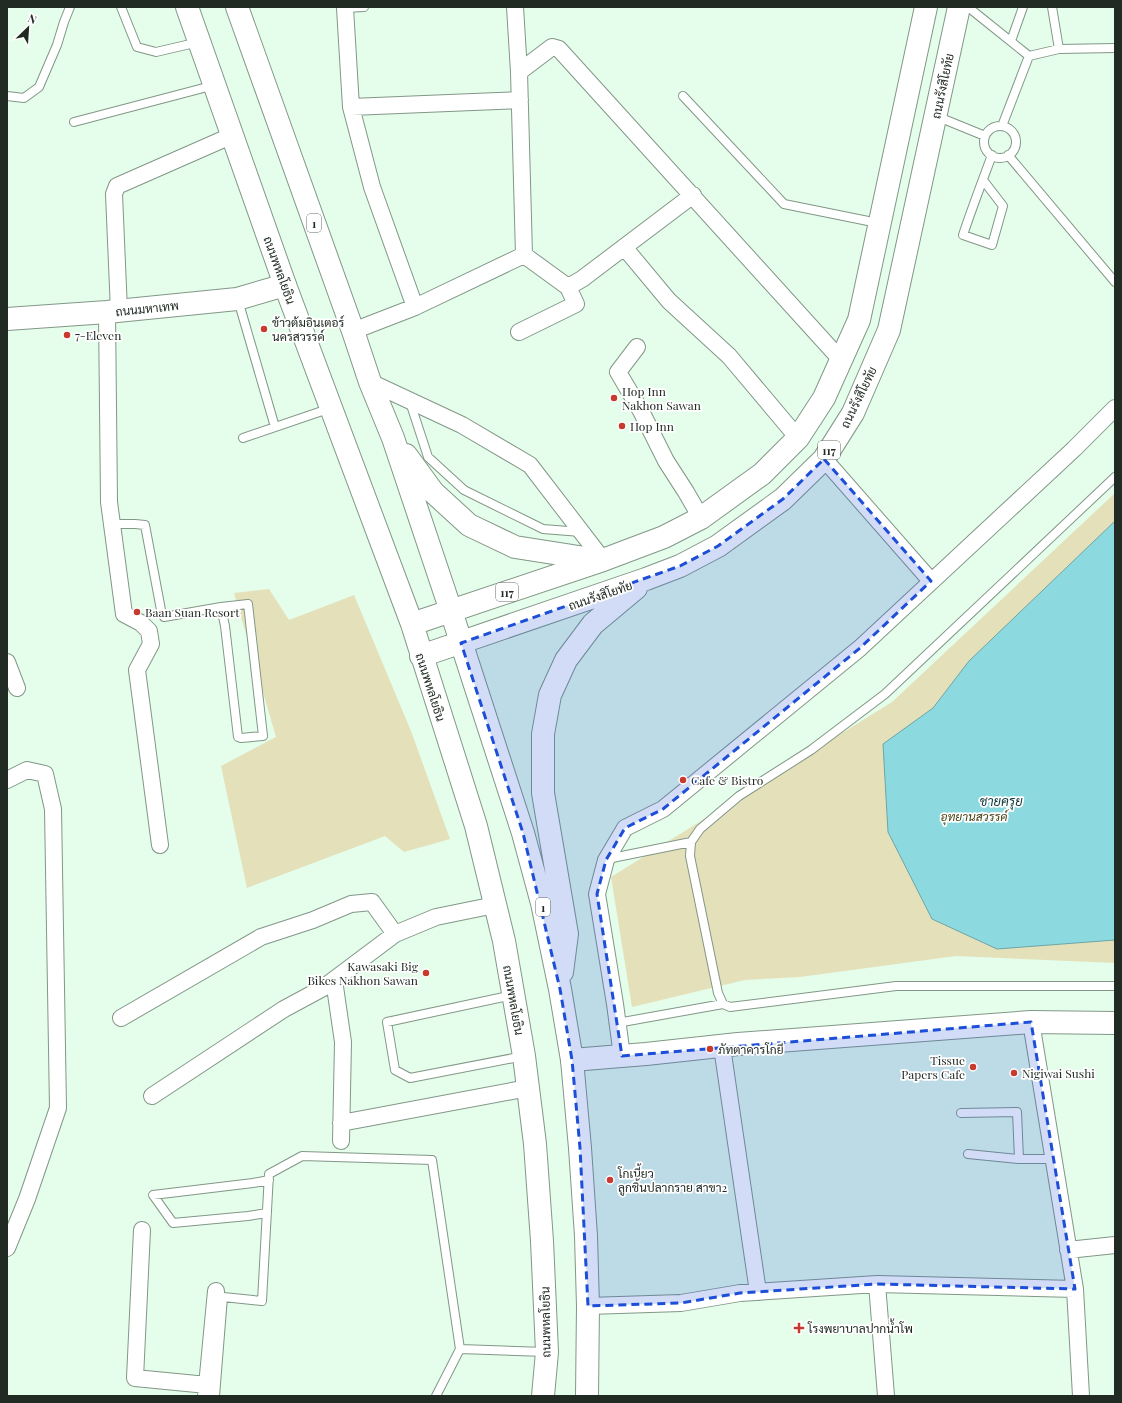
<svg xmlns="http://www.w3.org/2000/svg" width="1122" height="1403" font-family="'Playfair Display',Sarabun,serif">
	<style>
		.green { fill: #e4e1ba }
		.water { fill: #8cdae0; stroke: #6ca5a7 }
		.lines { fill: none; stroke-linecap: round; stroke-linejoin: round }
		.lane-casing { stroke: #829787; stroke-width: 10 }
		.street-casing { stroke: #829787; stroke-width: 18 }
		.secondary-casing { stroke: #829787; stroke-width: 24 }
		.primary-casing { stroke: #829787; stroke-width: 24 }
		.lane { stroke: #fff; stroke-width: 8 }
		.street { stroke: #fff; stroke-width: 16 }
		.secondary { stroke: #fff; stroke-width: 22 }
		.primary { stroke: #fff; stroke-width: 22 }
		.marked { fill: #1d4ed8; fill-opacity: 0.2; stroke: #1d4ed8; stroke-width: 3; stroke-dasharray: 8 5; stroke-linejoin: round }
		.poi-dot { fill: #c73a2d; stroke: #fff; stroke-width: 1.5 }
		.labels { text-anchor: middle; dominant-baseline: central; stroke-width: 3.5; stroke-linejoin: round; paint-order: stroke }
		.shield { fill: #fff; stroke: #646a65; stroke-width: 1 }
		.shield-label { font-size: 11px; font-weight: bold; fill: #212a23 }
		.street-label { font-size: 12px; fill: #212a23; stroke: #fff }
		.poi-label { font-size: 12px; fill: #212a23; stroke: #fff; text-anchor: start }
		.park-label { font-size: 12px; font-style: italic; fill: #484417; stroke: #fff }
		.water-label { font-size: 13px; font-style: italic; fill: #12383b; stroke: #fff }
	</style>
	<rect width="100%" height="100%" fill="#e5fdeb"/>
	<path class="green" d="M1115,493V963L956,956L800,977L745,980L632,1007L611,877L892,702Z
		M269,589L289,620L354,595L411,731L450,839L404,852L385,836L247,888L221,766L276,737L234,593Z"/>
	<path class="water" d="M1115,521V940L997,949L932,919L888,832L883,744L933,708L969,661Z"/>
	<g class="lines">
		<g class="lane-casing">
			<path id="lane" d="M121,7L137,47L156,52L199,42
				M345,7V8L364,7
				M968,7L1029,56
				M1052,7L1059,49
				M1011,41L1023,7
				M7,96L24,98L39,87L57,45L64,22L70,7
				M683,96L784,204L878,223
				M936,116L985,136
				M74,122L215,85
				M1002,126L1029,56L1059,49L1115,48
				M984 142a16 16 0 1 1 32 0a16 16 0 1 1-32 0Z
				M1008,155L1115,282
				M983,180L1003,206L992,245L963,235C972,208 982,182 992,155
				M238,300L275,427
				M410,402L428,457L464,490L543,529L581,532
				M243,438L331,408
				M112,524H135L145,525L161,610L164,617L221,607L225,626L238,737L241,738L263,736L248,604L221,607
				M607,859L691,842
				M513,995L387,1022L395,1070L410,1078L524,1056
				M723,1004L718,993L690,856L691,842L700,829L739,796L811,750L885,694L1115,477
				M617,1023L723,1004L730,1007L896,986H1115
				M961,1113L1017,1112L1019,1159
				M968,1154L1019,1159H1054
				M267,1213L248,1216L173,1223L153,1195L253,1183L269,1180
				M215,1396L223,1297L262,1301L269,1174L302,1156L432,1160L460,1349L546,1352
				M436,1396L460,1349"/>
		</g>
		<g class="street-casing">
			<path id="street" d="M345,8L351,107L372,187L415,307
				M519,72L552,47L559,49L841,360
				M351,107L520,100
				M624,247L669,301L729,356L798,438
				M524,255L568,287L582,279L693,195
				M119,311L114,194L117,186L233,135
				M107,312L109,502L124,614L141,623L149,631L151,644L137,670L160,845
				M353,331L415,307L524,255L519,72L515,7
				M519,332L576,304L568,287
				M637,347L618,372L641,411L666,461L686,492L701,518
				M370,382L462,425L530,465L603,560
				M824,459L931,581
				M7,662L17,688
				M7,780L27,770L45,774L53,809L58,1108L27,1199L7,1248
				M334,980L343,1042L341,1141
				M121,1018L261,937L313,920L351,904L372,902L395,934
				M1031,1022L1075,1289L1081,1396
				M722,1047L758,1292
				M622,1056L615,1004L597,894L606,860L625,828L663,809L860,648L1074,449L1115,408
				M152,1096L284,1009L323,988L395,934L436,917L495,905
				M341,1123L528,1088
				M142,1230L135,1378L207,1385
				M1068,1250L1115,1245
				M877,1284L886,1396
				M588,1306L681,1303L740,1293L877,1284L1075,1289
				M206,1396L216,1291"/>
		</g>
		<g class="secondary-casing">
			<path id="secondary" d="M7,319L107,312L237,299L285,285
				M572,1060L646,1054L738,1044L1031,1022L1115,1023"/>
		</g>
		<g class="primary-casing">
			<path id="primary" d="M187,7L285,285L412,624L476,826L504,941L524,1056L535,1144L542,1241L547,1352L543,1396
				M237,7L353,331L370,382L393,438L451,611L523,833L542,903L560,989L572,1060L580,1148L586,1236L588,1306L587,1396
				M406,455L433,492L469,525L515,547L598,560
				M412,624L603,560L664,537L701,518L762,474L798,438L824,398L859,320L926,7
				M421,656L646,579L680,566L718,546L783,499L824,459L853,413L889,330L959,7
				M562,972L567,934L543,793V734L550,695L566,660L593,624L636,588"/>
		</g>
		<use href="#lane" class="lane"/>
		<use href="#street" class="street"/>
		<use href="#secondary" class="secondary"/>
		<use href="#primary" class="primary"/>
	</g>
	<path class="marked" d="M824,459L931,581L860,648L663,809L625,828L606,860L597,894L622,1056L1031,1022L1075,1289L877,1284L740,1293L681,1303L588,1306L580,1148L572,1060L560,989L523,833L461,643L680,566L718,546L783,499Z"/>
	<g class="poi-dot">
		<circle cx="264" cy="329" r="4"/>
		<circle cx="67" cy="335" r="4"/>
		<circle cx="614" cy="398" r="4"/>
		<circle cx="622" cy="426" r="4"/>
		<circle cx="137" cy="612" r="4"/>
		<circle cx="683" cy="780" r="4"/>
		<circle cx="426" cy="973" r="4"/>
		<circle cx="710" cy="1049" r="4"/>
		<circle cx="973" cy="1067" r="4"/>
		<circle cx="1014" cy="1073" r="4"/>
		<circle cx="610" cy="1180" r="4"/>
		<path d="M797 1322h4v4h4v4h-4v4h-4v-4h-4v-4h4z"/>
	</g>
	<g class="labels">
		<g class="shield">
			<rect x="307" y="214" width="14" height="18" rx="3"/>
			<rect x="818" y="441" width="22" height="18" rx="3"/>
			<rect x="496" y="583" width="22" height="18" rx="3"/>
			<rect x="536" y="898" width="14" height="18" rx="3"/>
		</g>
		<g class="shield-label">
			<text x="314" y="223">1</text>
			<text x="829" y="450">117</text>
			<text x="507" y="592">117</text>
			<text x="543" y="907">1</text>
		</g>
		<g class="street-label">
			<text transform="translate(942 86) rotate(-78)">ถนนรังสิโยทัย</text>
			<text transform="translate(280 270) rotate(70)">ถนนพหลโยธิน</text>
			<text transform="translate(147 308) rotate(-6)">ถนนมหาเทพ</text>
			<text transform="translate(858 397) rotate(-64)">ถนนรังสิโยทัย</text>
			<text transform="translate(600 595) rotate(-19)">ถนนรังสิโยทัย</text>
			<text transform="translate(431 687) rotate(72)">ถนนพหลโยธิน</text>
			<text transform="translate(514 1000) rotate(80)">ถนนพหลโยธิน</text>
			<text transform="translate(545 1322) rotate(-91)">ถนนพหลโยธิน</text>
		</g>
		<g class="poi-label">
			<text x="272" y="322">ข้าวต้มอินเตอร์<tspan x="272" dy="14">นครสวรรค์</tspan></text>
			<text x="75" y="335">7-Eleven</text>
			<text x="622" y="391">Hop Inn<tspan x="622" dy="14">Nakhon Sawan</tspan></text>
			<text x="630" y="426">Hop Inn</text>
			<text x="145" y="612">Baan Suan Resort</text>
			<text x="691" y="780">Cafe &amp; Bistro</text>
			<text x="418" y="966" text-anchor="end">Kawasaki Big<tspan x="418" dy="14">Bikes Nakhon Sawan</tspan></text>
			<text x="718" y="1049">ภัทตาคารโกยี</text>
			<text x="965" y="1060" text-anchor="end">Tissue<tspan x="965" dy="14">Papers Cafe</tspan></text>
			<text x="1022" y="1073">Nigiwai Sushi</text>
			<text x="618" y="1173">โกเนี้ยว<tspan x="618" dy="14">ลูกชิ้นปลากราย สาขา2</tspan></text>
			<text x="808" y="1328">โรงพยาบาลปากน้ำโพ</text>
		</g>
		<g class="park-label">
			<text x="974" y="816">อุทยานสวรรค์</text>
		</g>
		<g class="water-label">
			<text x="1001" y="800">ชายครุย</text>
		</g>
	</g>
	<rect width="1122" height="1403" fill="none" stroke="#212a23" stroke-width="16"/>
	<g transform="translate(28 28) rotate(25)" stroke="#ffffff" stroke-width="3" paint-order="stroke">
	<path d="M0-3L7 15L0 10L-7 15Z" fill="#212a23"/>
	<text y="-6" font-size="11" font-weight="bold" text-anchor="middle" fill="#212a23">N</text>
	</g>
</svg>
